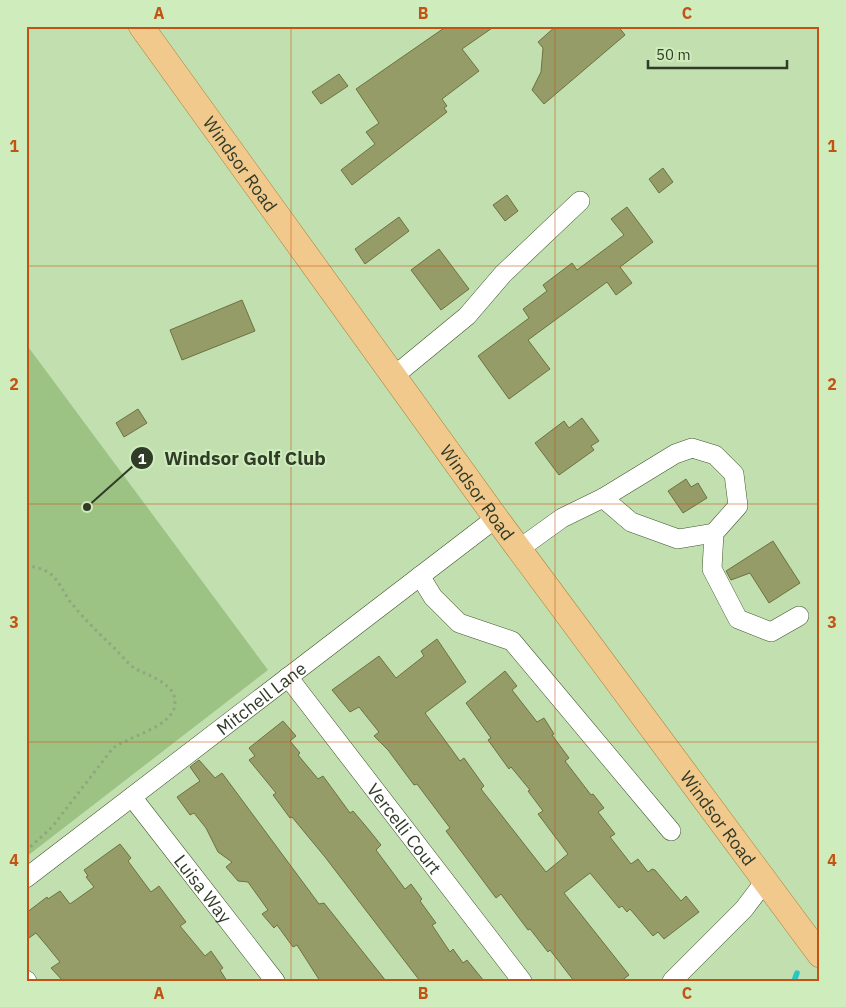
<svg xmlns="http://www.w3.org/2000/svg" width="846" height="1007" font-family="'IBM Plex Sans',sans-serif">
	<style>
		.green { fill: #9dc384 }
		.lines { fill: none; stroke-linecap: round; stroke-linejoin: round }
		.stream { stroke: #2ac6c4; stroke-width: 5.5 }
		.building { fill: #969c68; stroke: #6d7240 }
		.minor-casing { stroke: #3e562c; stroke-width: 20 }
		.major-casing { stroke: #a88038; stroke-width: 26 }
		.path { stroke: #8fa680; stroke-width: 3; stroke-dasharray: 2.5 4; stroke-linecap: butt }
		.minor { stroke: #fff; stroke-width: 19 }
		.major { stroke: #f1c98d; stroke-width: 25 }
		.grid { fill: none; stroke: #c35312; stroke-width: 1; stroke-opacity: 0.55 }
		.labels { text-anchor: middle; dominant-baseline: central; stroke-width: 4; stroke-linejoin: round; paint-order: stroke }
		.street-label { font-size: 18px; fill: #303b28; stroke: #cfecbc }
		.leader { fill: none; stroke: #303b28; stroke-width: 2 }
		.callout-dot { fill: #303b28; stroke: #cfecbc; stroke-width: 2 }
		.mark-label { font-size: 15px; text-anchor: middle; font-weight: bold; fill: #fff }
		.callout-label { font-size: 19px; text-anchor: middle; font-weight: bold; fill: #303b28; stroke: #cfecbc; stroke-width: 4; stroke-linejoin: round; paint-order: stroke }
		.neatline { fill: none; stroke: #c35312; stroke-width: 2 }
		.grid-label { font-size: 16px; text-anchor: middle; font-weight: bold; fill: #c35312 }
	</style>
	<rect width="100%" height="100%" fill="#c2dfaf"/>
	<path class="green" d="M26,344L268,670L26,857Z"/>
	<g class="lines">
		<path class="stream" d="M794,981L797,973"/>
	</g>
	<path class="building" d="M447,26H495L462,49L479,71L442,99L447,106L444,108L447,112L352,185L341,170L375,144L366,132L379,123L356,89Z
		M556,26H618L625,35L544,104L532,90L541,72L543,48L538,42Z
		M339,74L348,86L321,104L312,92Z
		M663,168L673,182L659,193L649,179Z
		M507,195L518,211L505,221L493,205Z
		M627,207L653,242L620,267L632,283L616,295L607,282L528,340L550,369L509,399L478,356L529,318L523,309L547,291L543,285L572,263L577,270L624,235L611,219Z
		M399,217L409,231L365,264L355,249Z
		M439,249L469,289L441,310L411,270Z
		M242,300L255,331L182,360L170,330Z
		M138,409L147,423L124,437L116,423Z
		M582,418L599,441L591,446L594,450L559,475L535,443L564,421L569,428Z
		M686,479L691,487L698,483L707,498L683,513L668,491Z
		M773,541L800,583L769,603L750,573L731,580L726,571Z
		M437,639L466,682L425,713L460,761L464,758L484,786L481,789L546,872L568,854L538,814L543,811L528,791L530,790L511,767L509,769L488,740L491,738L466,703L505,671L517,686L512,690L537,722L544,718L554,734L552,735L569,758L565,761L591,795L593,794L604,808L598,812L615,834L610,837L631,864L638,859L648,872L652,869L655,870L681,901L686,896L699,912L664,939L658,932L653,936L630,909L627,912L622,906L619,908L590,873L564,893L629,975L621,981H574L550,950L548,952L530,929L528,930L501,894L496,898L446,831L450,828L417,784L414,785L388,750L374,736L379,732L359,707L350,712L332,690L379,656L396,678L424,656L421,651Z
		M283,721L296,736L290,741L300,753L298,755L318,779L323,776L350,813L353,811L369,830L381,845L376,850L405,889L411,884L422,899L420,901L436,923L432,925L450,952L453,949L463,963L467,960L484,981H420L325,857L292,817L290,818L273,795L276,793L249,760L255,756L249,748Z
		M199,760L215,778L222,773L319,904L324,903L386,981H320L297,945L293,947L277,925L274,928L262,914L268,910L248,882L238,881L226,867L232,862L218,852L206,828L194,813L190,815L177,797L200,781L190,767Z
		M120,844L131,858L128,861L151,892L159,886L186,922L180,926L205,956L211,951L223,968L220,970L227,981H63L51,968L60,962L47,946L36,933L26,940V913L47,897L48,899L60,891L70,904L94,887L86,877L88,876L84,870Z"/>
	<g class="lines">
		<g class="minor-casing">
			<g id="minor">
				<path d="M394,376L467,316L503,274L580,201"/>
				<path d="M603,498L631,522L678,539L714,533"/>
				<path d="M519,549L562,518L603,498L675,454L692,448L715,455L734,474L738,506L714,533L712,569L738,619L771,632L799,616"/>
				<path d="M420,576L433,597L459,623L512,641L671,831"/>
				<path id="s1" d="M288,677L522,981"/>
				<path id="s2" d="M132,797L275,981"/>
				<path id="s3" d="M26,878L496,518"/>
				<path d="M26,980L27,981"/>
				<path d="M672,981L744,909L766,880"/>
			</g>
		</g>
		<g class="major-casing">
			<g id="major">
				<path id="s4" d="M141,26L496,518L820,955"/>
			</g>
		</g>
		<path class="path" d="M26,565C34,567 41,568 48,572C60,580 64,595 73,605C85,620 99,633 112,646C120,653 126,662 134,668C148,676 176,683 175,703C175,726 130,736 113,748L52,827L26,851"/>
		<use href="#minor" class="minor"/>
		<use href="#major" class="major"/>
	</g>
	<path class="grid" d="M291,26V981M555,26V981M26,266H820M26,504H820M26,742H820"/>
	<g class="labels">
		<g class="street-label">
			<text stroke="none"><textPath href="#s4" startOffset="170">Windsor Road</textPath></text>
			<text stroke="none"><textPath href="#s4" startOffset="575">Windsor Road</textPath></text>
			<text stroke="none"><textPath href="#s3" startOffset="296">Mitchell Lane</textPath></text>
			<text stroke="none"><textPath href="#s4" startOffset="980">Windsor Road</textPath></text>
			<text stroke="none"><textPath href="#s1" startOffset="191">Vercelli Court</textPath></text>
			<text stroke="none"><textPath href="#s2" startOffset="116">Luisa Way</textPath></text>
		</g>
	</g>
	<path class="leader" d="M87 507L142 458"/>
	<g class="callout-dot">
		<circle cx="87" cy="507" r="5"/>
		<circle cx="142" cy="458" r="12"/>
	</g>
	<g class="mark-label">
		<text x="142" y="464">1</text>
	</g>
	<g class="callout-label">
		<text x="245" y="465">Windsor Golf Club</text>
	</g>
	<rect width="846" height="1007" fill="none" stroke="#cfecbc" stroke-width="55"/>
	<path d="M648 60v8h139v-8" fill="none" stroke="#303b28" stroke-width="2.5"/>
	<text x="656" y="60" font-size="15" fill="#303b28" stroke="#cfecbc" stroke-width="4" paint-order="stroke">50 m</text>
	<rect x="28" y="28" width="790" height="952" class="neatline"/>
	<g class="grid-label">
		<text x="159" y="19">A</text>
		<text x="423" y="19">B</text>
		<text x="687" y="19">C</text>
		<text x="14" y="152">1</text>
		<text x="832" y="152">1</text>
		<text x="14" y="390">2</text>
		<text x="832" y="390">2</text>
		<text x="14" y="628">3</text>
		<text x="832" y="628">3</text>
		<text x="14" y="866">4</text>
		<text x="832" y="866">4</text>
		<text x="159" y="999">A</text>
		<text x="423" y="999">B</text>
		<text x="687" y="999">C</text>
	</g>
</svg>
